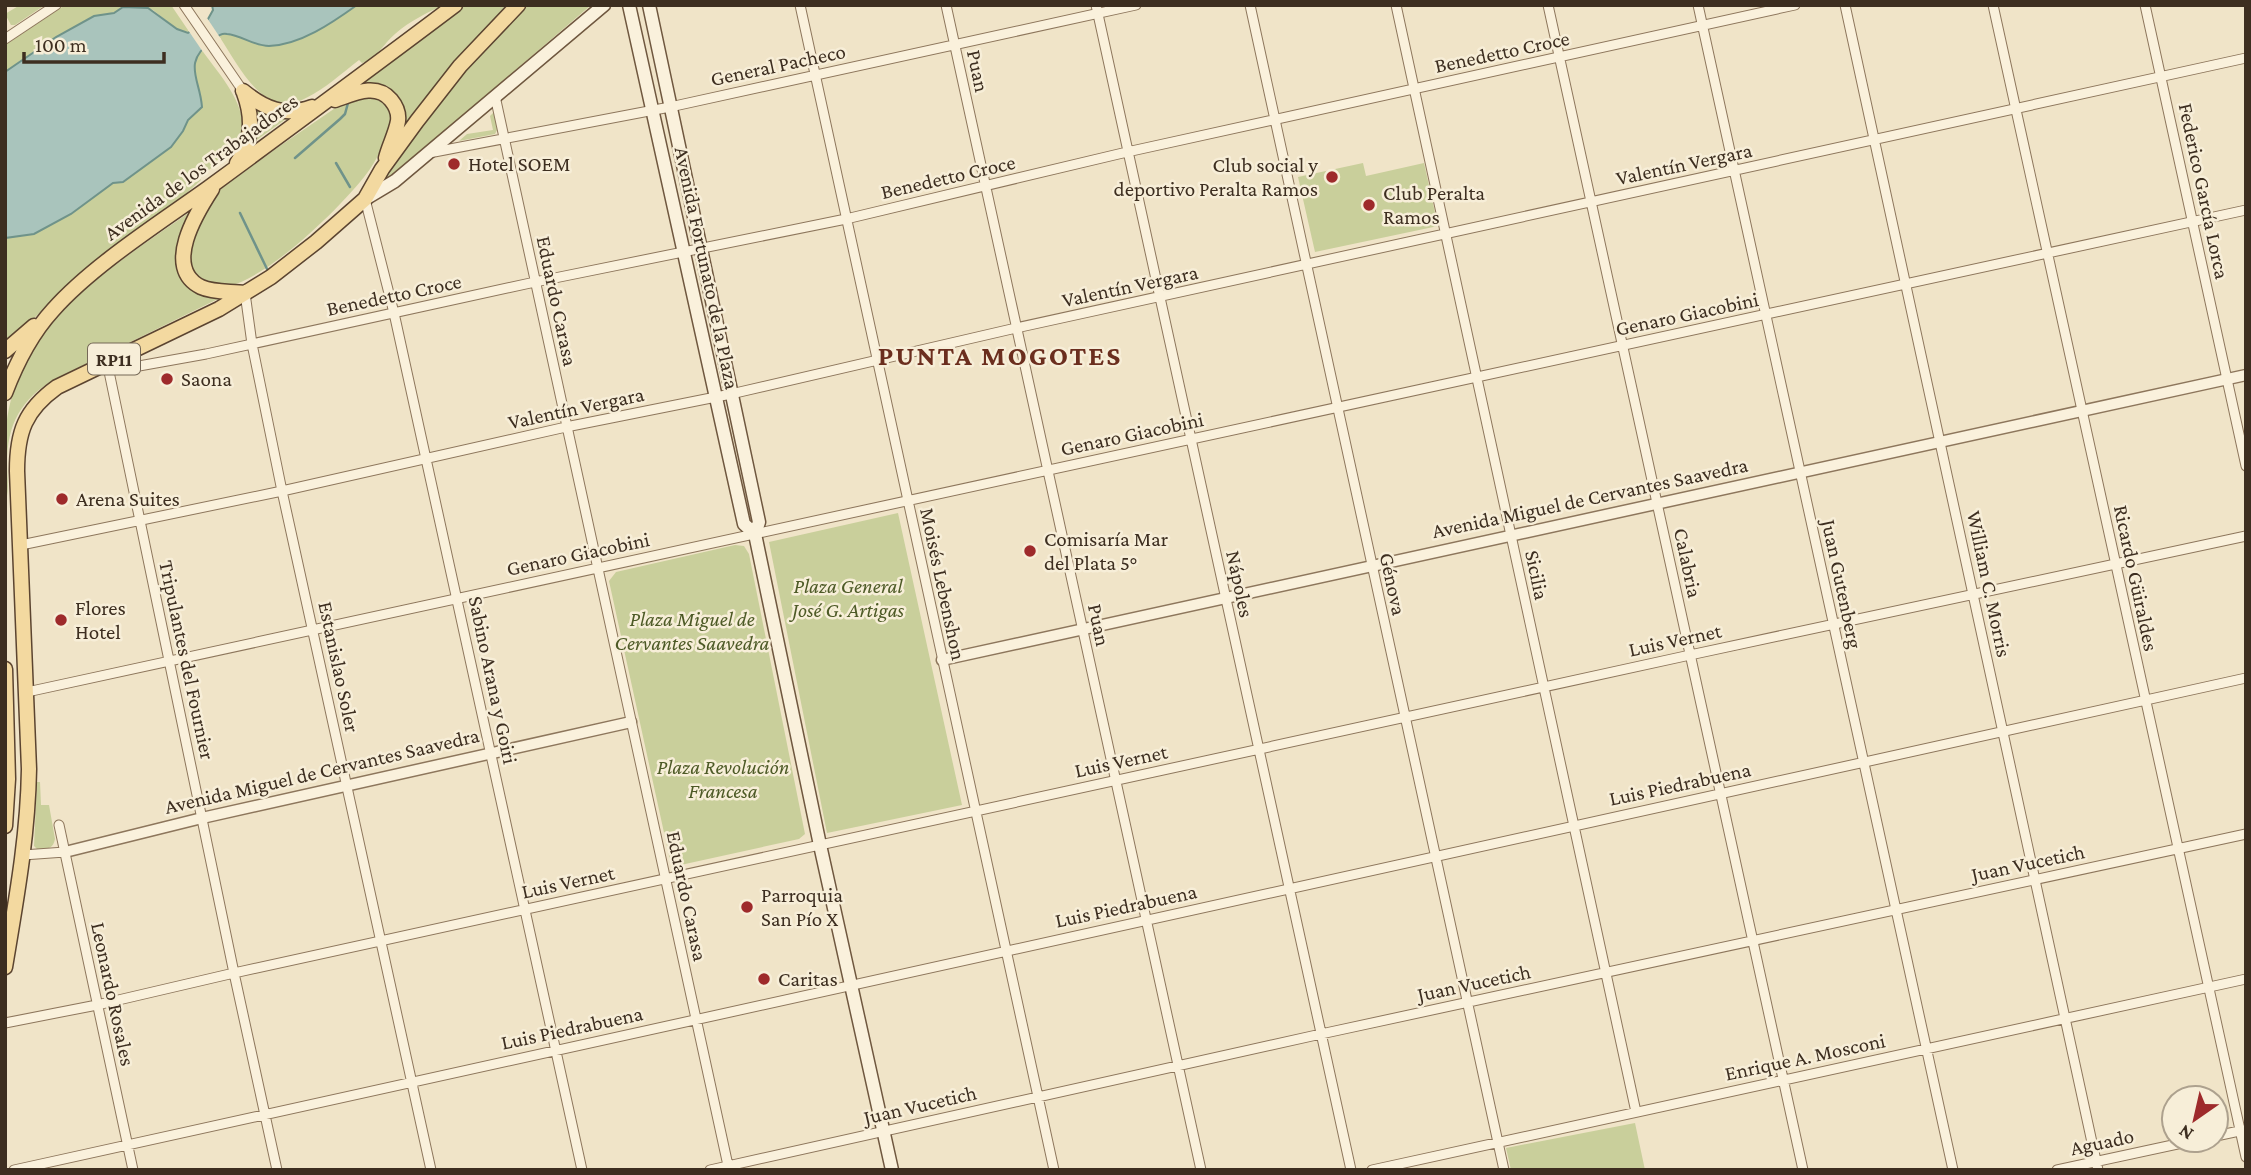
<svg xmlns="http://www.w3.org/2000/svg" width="2251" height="1175" font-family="'Crimson Pro',serif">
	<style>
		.green { fill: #c9cf9b }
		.water { fill: #a9c4bc; stroke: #6f938a; stroke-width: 2 }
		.pier { fill: #f0e4c8 }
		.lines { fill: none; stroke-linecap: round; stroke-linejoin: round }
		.stream { stroke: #6f938a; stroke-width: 2.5 }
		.minor-casing { stroke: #8d765c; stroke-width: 11 }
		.tertiary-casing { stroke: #8d765c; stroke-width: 13 }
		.secondary-casing { stroke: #6f573f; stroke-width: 15 }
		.primary-casing { stroke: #5b4430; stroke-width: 17 }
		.minor { stroke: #faf1dc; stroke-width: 9 }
		.tertiary { stroke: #faf1dc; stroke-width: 10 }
		.secondary { stroke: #faf1dc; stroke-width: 12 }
		.primary { stroke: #f3d9a0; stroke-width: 14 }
		.poi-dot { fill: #9e2a2b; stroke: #f7eed8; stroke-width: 2.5 }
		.labels { text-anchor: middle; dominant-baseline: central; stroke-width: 5; stroke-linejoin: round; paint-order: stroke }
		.shield { fill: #f7eed8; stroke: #756857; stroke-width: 2 }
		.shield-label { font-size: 19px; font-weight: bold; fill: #3d2e20 }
		.street-label { font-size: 21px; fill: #3d2e20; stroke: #f7eed8 }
		.poi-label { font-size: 21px; fill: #3d2e20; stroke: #f7eed8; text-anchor: start }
		.park-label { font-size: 21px; font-style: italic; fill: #4d5a26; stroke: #f7eed8 }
		.district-label { font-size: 28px; font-weight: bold; letter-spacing: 2px; fill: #6b2e1e; stroke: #f7eed8 }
	</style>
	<rect width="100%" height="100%" fill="#f0e4c8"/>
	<path class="green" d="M20,5H45L15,25H11L5,14Z
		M65,5H171L190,33L177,29L153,10L143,7L94,16L56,37L5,72V45Z
		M357,5H444C426,13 410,21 395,34C383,44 378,58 362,63L359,60C342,73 325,89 306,98C263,121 238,64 219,36C233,28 251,45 266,46C295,48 334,21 357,5Z
		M466,5H507L466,49L400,131L401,111L360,86Z
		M528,5H591L391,177L377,185L462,74Z
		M201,49C219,75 261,117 233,149C224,160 211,168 199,177L201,180L178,201L80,274L5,346V238L34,234L71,214L113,183L123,182L159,156L183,131L188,120L202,107C200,81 187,77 201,49Z
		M381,95L393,116C387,135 381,153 370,169C347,202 262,286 221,287C212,287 200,279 192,275L187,244L214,194L277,148L344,102L353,98Z
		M254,107L286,119L254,142Z
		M494,112L498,128L495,134L459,141L467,134L493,130L490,116Z
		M1363,163L1366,176L1424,163L1438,226L1315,252L1298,177Z
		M194,209L183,274L228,294L55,379C21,399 7,424 7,464C7,475 9,486 7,496C4,482 5,464 5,449C5,328 107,271 194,209Z
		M898,513L962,805L827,833L769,542Z
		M735,545L744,546L749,554L805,834L799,839L676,866L670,860L609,581L616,572Z
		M37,782H40L41,805H49L55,839C53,850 46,849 37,849L34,846Z
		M1635,1123L1645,1170H1511L1506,1148Z"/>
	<path class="water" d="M212,5H357C332,23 300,45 269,46C254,46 241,35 227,34C221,33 218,36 213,40C181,63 200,78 202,107L188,120L183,131L171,147L123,182L113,183L71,214L34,234L5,238V72L56,37L94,16L114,13L123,7L148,8L177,29L188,33L208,19L213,10Z"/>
	<path class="pier" d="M207,18L221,39L203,52L188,30Z"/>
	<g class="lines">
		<path class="stream" d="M295,158L340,119L345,114L348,103
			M336,163L350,187
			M240,213L268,271"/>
		<g class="minor-casing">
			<path id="minor" d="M184,5L243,91
				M800,5L1054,1170
				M946,5L1201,1170
				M1096,5L1351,1170
				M1250,5L1504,1170
				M1396,5L1636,1112
				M1548,5L1803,1170
				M1698,5L1953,1170
				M1845,5L2098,1170
				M1993,5L2246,1157
				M2145,5L2246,466
				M5,39L56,5
				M495,96L729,1170
				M429,153L670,107L1136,5
				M365,199L394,313L582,1170
				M245,293L252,344L282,491L431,1170
				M21,545L282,491L566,427L731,394L1016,328L2246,58
				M27,692L2246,210
				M59,825L133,1170
				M23,855L65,852
				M5,1023L97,1005L234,973L1690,655L2246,536
				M2216,1136L2244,1130
				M14,1170L2246,678
				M277,1170L234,973L107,362L139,366L206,354L535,282L846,219L1127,152L1795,5
				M710,1170L1321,1034L2246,834
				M1372,1170L2246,979
				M2057,1170L2196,1140"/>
		</g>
		<g class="tertiary-casing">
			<path id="tertiary" d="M942,660L2246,375
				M65,852L202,818L631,722"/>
		</g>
		<g class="secondary-casing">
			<path id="secondary" d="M629,5L744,524L755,534
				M649,5L759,522L755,534L820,845L892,1170
				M365,199L395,181L604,5"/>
		</g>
		<g class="primary-casing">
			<path id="primary" d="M243,91C265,109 284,117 312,107
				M335,100C353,94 376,82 391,100C396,106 399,113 398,121C396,133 389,146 386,158
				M237,163C253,141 253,117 244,93
				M212,189C197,212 162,268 201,287C214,293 231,291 245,293
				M5,351L34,326
				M5,393C16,364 31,334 53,310C92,266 158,224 207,189C290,128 373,67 455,5
				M5,669L8,779L5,826
				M5,967C16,901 28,836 29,769L17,471C17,432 25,410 57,387L219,309L271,277L316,242L365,199L382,169L417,121L460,66L518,5"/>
		</g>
		<use href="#minor" class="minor"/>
		<use href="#tertiary" class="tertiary"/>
		<use href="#secondary" class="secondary"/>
		<use href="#primary" class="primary"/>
	</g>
	<g class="poi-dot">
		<circle cx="454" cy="164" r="7"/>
		<circle cx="1332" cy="177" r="7"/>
		<circle cx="1369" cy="205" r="7"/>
		<circle cx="167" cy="379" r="7"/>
		<circle cx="62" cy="499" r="7"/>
		<circle cx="1030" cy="551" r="7"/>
		<circle cx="61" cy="620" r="7"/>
		<circle cx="747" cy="907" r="7"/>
		<circle cx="764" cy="979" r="7"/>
	</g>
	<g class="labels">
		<rect class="shield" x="88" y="343.5" width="52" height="31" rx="5"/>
		<g class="shield-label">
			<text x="114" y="359">RP11</text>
		</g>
		<g class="street-label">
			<text transform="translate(1502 52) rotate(-12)">Benedetto Croce</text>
			<text transform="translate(778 65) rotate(-12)">General Pacheco</text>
			<text transform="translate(978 71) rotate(78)">Puan</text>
			<text transform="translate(1684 164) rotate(-12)">Valentín Vergara</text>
			<text transform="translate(201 167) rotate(-36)">Avenida de los Trabajadores</text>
			<text transform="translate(948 177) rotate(-13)">Benedetto Croce</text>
			<text transform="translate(2204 191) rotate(78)">Federico García Lorca</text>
			<text transform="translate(707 268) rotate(78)">Avenida Fortunato de la Plaza</text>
			<text transform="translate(1130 286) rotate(-12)">Valentín Vergara</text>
			<text transform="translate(394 295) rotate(-12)">Benedetto Croce</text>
			<text transform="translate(557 301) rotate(78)">Eduardo Carasa</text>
			<text transform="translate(1687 314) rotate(-12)">Genaro Giacobini</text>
			<text transform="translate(576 408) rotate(-12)">Valentín Vergara</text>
			<text transform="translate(1132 434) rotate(-12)">Genaro Giacobini</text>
			<text transform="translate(1590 498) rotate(-12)">Avenida Miguel de Cervantes Saavedra</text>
			<text transform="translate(578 554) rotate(-12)">Genaro Giacobini</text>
			<text transform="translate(1688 563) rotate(78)">Calabria</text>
			<text transform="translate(1537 575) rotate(78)">Sicilia</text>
			<text transform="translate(2136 578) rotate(78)">Ricardo Güiraldes</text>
			<text transform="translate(943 584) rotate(78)">Moisés Lebenshon</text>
			<text transform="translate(1240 584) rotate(78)">Nápoles</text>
			<text transform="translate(1393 584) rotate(78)">Génova</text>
			<text transform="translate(1842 584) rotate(78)">Juan Gutenberg</text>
			<text transform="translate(1989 584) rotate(78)">William C. Morris</text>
			<text transform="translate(1099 625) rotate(78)">Puan</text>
			<text transform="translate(1675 640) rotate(-12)">Luis Vernet</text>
			<text transform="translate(187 660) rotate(78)">Tripulantes del Fournier</text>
			<text transform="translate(339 667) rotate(78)">Estanislao Soler</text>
			<text transform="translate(493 680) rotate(78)">Sabino Arana y Goiri</text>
			<text transform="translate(1121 761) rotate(-12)">Luis Vernet</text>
			<text transform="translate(322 771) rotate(-13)">Avenida Miguel de Cervantes Saavedra</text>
			<text transform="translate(1680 784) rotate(-12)">Luis Piedrabuena</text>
			<text transform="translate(2028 863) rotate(-12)">Juan Vucetich</text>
			<text transform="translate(568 882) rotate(-12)">Luis Vernet</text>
			<text transform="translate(687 896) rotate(78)">Eduardo Carasa</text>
			<text transform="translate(1126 906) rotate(-12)">Luis Piedrabuena</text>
			<text transform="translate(1474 983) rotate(-12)">Juan Vucetich</text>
			<text transform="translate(113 994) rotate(78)">Leonardo Rosales</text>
			<text transform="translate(572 1028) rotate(-12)">Luis Piedrabuena</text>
			<text transform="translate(1805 1057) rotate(-12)">Enrique A. Mosconi</text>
			<text transform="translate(920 1105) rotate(-13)">Juan Vucetich</text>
			<text transform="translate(2102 1142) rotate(-12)">Aguado</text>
		</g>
		<g class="poi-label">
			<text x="468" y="164">Hotel SOEM</text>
			<text x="1318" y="165" text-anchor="end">Club social y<tspan x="1318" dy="24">deportivo Peralta Ramos</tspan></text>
			<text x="1383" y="193">Club Peralta<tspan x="1383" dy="24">Ramos</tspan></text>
			<text x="181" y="379">Saona</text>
			<text x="76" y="499">Arena Suites</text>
			<text x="1044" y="539">Comisaría Mar<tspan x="1044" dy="24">del Plata 5°</tspan></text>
			<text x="75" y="608">Flores<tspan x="75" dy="24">Hotel</tspan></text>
			<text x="761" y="895">Parroquia<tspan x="761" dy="24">San Pío X</tspan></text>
			<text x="778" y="979">Caritas</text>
		</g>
		<g class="park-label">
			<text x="848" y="586">Plaza General<tspan x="848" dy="24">José G. Artigas</tspan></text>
			<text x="692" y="619">Plaza Miguel de<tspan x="692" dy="24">Cervantes Saavedra</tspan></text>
			<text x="723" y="767">Plaza Revolución<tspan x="723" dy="24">Francesa</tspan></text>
		</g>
		<g class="district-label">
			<text x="1000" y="355">PUNTA MOGOTES</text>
		</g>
	</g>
	<rect width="2251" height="1175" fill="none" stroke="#3d2e20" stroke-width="14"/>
	<g transform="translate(2195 1119) rotate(214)"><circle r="33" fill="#f7eed8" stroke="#ada18e" stroke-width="2"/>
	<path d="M0-5L12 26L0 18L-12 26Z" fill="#9e2a2b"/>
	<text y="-10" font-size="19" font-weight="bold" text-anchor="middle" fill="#3d2e20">N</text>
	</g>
	<path d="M24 52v10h140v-10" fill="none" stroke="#3d2e20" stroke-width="3.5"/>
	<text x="35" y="52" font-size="21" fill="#3d2e20" stroke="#f7eed8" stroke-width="5" paint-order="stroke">100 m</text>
</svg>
